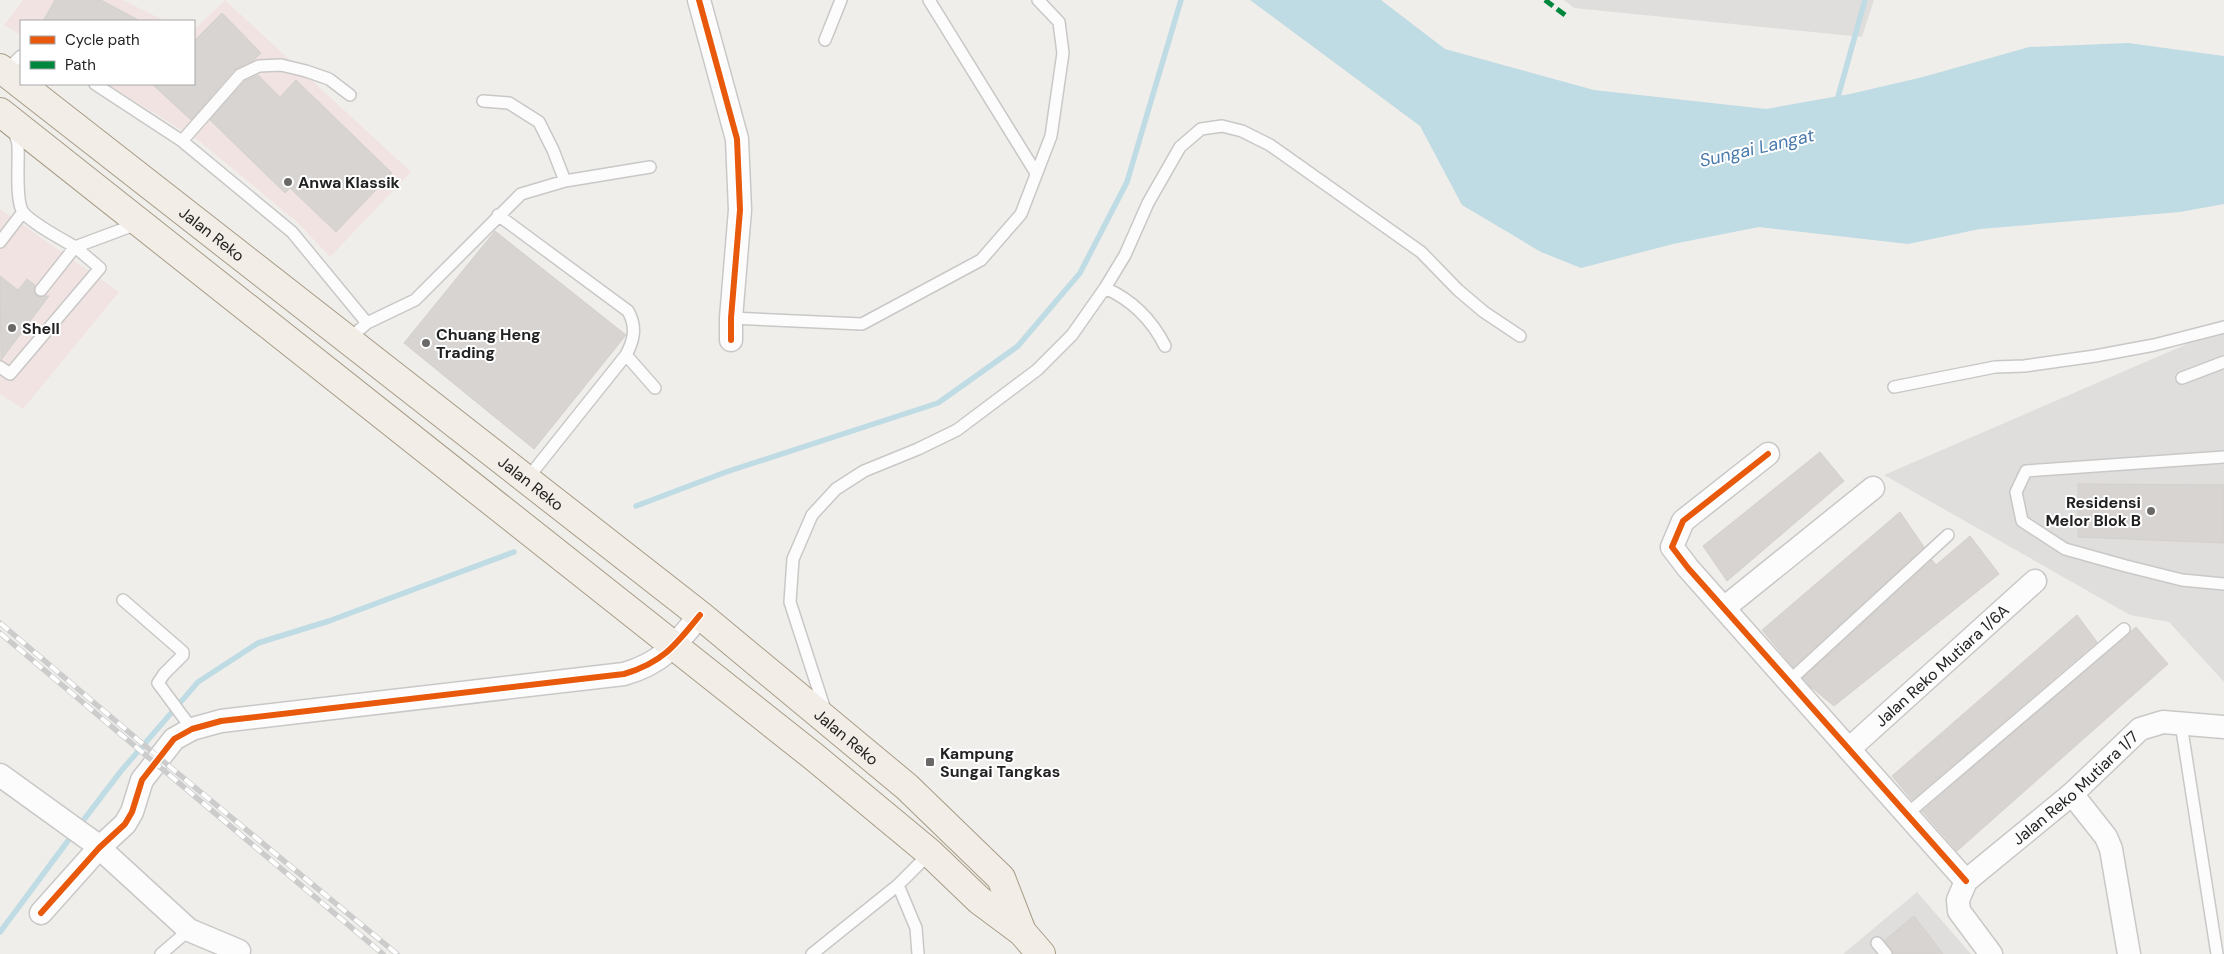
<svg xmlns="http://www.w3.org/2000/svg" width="2224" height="954" font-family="'DM Sans',sans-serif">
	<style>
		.residential { fill: #dfdedc }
		.commercial { fill: #f1e3e1 }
		.water { fill: #bfdbe3 }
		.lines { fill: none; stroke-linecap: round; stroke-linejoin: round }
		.stream { stroke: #bfdbe3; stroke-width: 5.5 }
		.building { fill: #d7d4d2; stroke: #d3d0cc }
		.lane-casing { stroke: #c9c8c7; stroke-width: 14 }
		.street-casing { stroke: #c9c8c7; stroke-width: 25 }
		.primary-casing { stroke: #a79c86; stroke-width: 30 }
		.lane { stroke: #fdfcfc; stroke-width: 11 }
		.street { stroke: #fdfcfc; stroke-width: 22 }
		.primary { stroke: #f3ede7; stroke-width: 28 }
		.rail-casing { stroke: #ccc; stroke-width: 5.5 }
		.rail { stroke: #fff; stroke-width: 4; stroke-dasharray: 11; stroke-linecap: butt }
		.quiet { stroke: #00873e; stroke-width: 5; stroke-dasharray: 10 5; stroke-linecap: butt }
		.cycleway-casing { stroke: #fff; stroke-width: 9 }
		.cycleway { stroke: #e8590c; stroke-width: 6 }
		.poi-dot { fill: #6a6968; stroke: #fff; stroke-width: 2 }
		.labels { text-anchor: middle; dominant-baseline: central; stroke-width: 4; stroke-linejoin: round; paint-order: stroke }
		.poi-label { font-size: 16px; font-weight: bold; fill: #222; stroke: #fff; text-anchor: start }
		.street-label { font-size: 16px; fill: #222; stroke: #fff }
		.water-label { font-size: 18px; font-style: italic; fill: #4a7aab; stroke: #fff }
	</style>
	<rect width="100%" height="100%" fill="#f0eeeb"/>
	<path class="residential" d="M1564,0H1874L1862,37L1574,8Z
		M2224,328V682L2169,622L2130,615L1884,475Z
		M1917,892L1971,954H1843Z"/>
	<path class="commercial" d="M23,0H123L165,21H21V35L4,25Z
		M225,0L411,172L330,257L297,222L198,140L107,84H194V30Z
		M0,209L119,292L23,409L0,394Z"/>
	<path class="water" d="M1250,0H1381L1445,49L1594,90L1766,109L1850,94L1923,77L2029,47L2128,43L2224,56V204L2180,212L1980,229L1908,244L1759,227L1673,244L1581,268L1541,252L1462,205L1420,126Z"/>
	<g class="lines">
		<path class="stream" d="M1836,104L1865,0
			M636,506L726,472L938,403L1018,346L1080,273L1127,182L1181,0
			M79,826L121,771L198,682L258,643L329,621L514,552
			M0,932L73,834"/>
	</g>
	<path class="building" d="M55,0H101L140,21H43Z
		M222,13L261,53L253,61L234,70L191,120L152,84H194V41Z
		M258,75L280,97L296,80L392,173L336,232L290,188L285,193L210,120L245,81Z
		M495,231L626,335L534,449L404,343Z
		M0,276L18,290L27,279L35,285L34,292L37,296H49L1,360Z
		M1820,452L1844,481L1727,581L1703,546Z
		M2078,484L2224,485V543L2078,537Z
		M1900,512L1924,547L1793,667L1762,630Z
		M1970,536L1999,574L1834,706L1811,687L1803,678L1932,560L1936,565Z
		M2077,615L2097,642L1912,800L1892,776Z
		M2136,627L2168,664L1957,851L1922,811Z
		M1914,916L1943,954H1893L1885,940Z"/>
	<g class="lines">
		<g class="lane-casing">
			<path id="lane" d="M929,0L1036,173
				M825,40L841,0
				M5,72L21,56
				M95,84L182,141L292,232L367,323L348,340
				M483,101L509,103L539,122L553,150L565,181
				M14,131C15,136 18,141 18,146C19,160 15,201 23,212C31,223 62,239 75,247L134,225H138
				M182,141L240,75L259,66L281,65L306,71L329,79L350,95
				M498,215L628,311C637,327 634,340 626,355L527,479
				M0,242L23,212
				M1105,288C1132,300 1152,320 1165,346
				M731,318L862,324L981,260L1021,214L1051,136L1063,53L1059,22L1038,0
				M367,323L415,300L521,194L565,181L650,167
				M626,355L655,388
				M0,367L10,374L100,268L75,247L41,290
				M2182,378L2224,362
				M1894,387L1995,367L2024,366L2095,356L2154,345L2224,327
				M2224,457L2026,471L2016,492L2022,521L2065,549L2126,566L2182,580L2224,584
				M123,600L183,652V655L164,674L158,683L192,729
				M1789,681L1948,535
				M825,710L790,602L793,559L812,515L836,489L864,471L918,449L957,430L1037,370L1072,335L1105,288L1125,255L1148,203L1180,147L1201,129L1222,126L1242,131L1270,145L1421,252L1458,290L1484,312L1520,336
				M2181,724L2217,954
				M1907,814L2124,629
				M898,885L916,928L918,954
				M1877,943L1886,954
				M161,954L189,930
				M812,954L898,885L930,853"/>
		</g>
		<g class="street-casing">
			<g id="street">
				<path d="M699,0L737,139L740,210L731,318V340"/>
				<path d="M1768,454L1683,521L1672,547L1688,568L1966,881"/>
				<path d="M1724,608L1873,488"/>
				<path id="s1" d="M1849,749L2035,581"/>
				<path d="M0,775L93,842L189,930L239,951"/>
				<path d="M2072,794L2106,837L2111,849L2129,954"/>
				<path d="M41,913L99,848L125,824L132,812L142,780L174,739L192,729L221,721L624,674C662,663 676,645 700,615"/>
				<path id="s2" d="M1991,954L1959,911L1958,900L1966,881L2072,794L2140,729L2163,722L2224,727"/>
			</g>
		</g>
		<g class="primary-casing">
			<g id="primary">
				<path id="s3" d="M0,68L700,615L907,787L1001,878L1022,932"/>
				<path d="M0,112L813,756L930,853L979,900L1022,932L1041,954"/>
			</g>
		</g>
		<use href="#lane" class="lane"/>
		<use href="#street" class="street"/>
		<use href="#primary" class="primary"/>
		<g class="rail-casing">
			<path id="rail" d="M0,623L169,766L397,954
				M0,633L383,954"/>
		</g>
		<use href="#rail" class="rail"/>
		<path class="quiet" d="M1545,0L1565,15"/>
		<g class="cycleway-casing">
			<path id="cycleway" d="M699,0L737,139L740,210L731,318V340
				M1768,454L1683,521L1672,547L1688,568L1966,881
				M41,913L99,848L125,824L132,812L142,780L174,739L192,729L221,721L624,674C662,663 676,645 700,615"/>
		</g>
		<use href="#cycleway" class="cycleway"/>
	</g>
	<g class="poi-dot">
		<circle cx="288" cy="182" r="5"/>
		<circle cx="12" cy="328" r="5"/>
		<circle cx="426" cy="343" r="5"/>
		<circle cx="2151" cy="511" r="5"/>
		<rect x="925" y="757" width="10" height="10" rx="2.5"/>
	</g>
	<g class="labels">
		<g class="poi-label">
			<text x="298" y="182">Anwa Klassik</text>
			<text x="22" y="328">Shell</text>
			<text x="436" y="334">Chuang Heng<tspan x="436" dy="18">Trading</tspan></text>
			<text x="2141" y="502" text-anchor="end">Residensi<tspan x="2141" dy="18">Melor Blok B</tspan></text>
			<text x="940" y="753">Kampung<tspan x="940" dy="18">Sungai Tangkas</tspan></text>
		</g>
		<g class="street-label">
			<text stroke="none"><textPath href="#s3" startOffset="269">Jalan Reko</textPath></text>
			<text stroke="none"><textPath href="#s3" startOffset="674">Jalan Reko</textPath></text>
			<text stroke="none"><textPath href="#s1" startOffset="125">Jalan Reko Mutiara 1/6A</textPath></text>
			<text stroke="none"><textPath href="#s3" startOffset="1079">Jalan Reko</textPath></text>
			<text stroke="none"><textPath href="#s2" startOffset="229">Jalan Reko Mutiara 1/7</textPath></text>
		</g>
		<g class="water-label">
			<text transform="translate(1757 148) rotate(-13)">Sungai Langat</text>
		</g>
	</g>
	<rect x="20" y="20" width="175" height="65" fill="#ffffff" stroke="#a7a7a7"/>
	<rect x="30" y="36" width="25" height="8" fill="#e8590c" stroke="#a7a7a7"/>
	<text x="65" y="45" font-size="15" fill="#222222">Cycle path</text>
	<rect x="30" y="61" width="25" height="8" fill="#00873e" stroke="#a7a7a7"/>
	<text x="65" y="70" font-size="15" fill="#222222">Path</text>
</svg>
